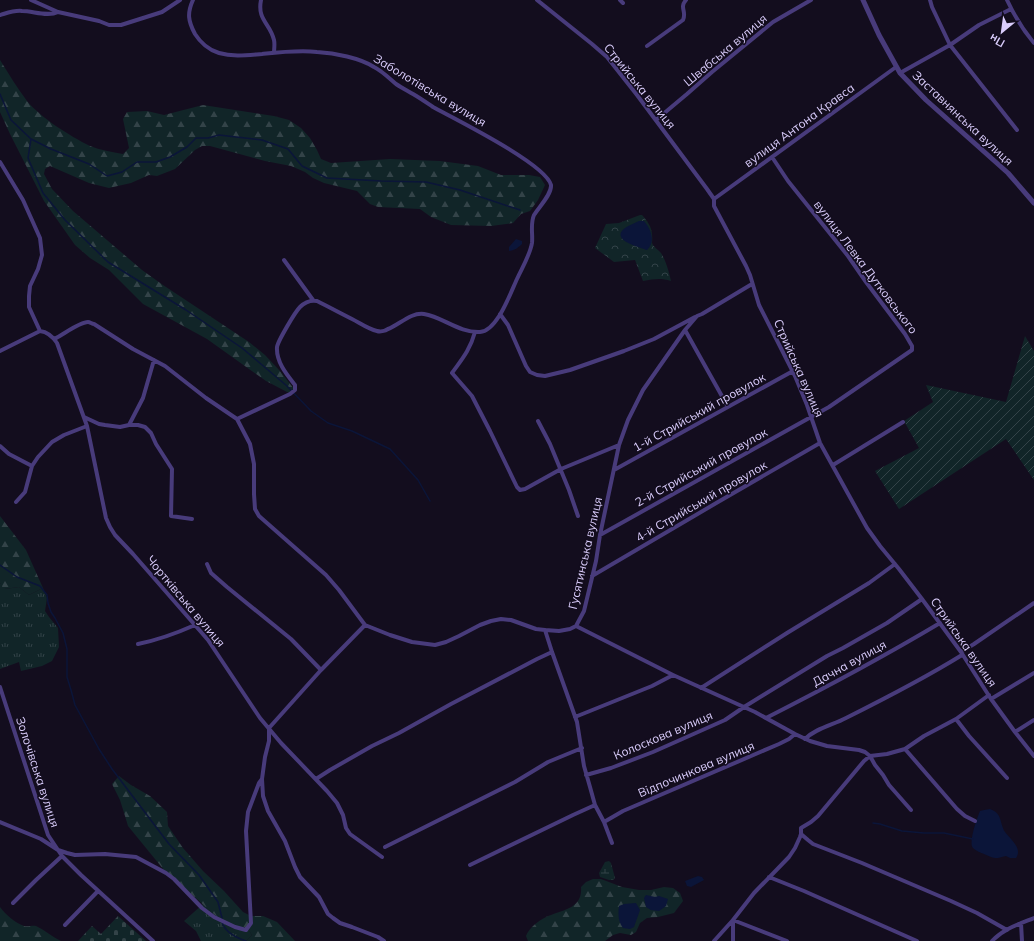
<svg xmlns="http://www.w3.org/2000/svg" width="1034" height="941" font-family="Mulish,sans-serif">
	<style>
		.grass { fill: url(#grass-tufts) }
		.forest { fill: url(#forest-firs) }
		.wetland { fill: url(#wetland-marsh) }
		.cemetery { fill: url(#cemetery-stones) }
		.park { fill: url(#park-crowns) }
		.garden { fill: url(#garden-furrows) }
		.water { fill: #0b1539 }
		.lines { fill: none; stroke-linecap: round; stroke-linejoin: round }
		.stream { stroke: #0b1539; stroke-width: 1.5 }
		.minor { stroke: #483b7b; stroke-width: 4 }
		.tertiary { stroke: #483b7b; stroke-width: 5 }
		.labels { text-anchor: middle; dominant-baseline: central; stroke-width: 3; stroke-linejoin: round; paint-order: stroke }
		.street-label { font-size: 12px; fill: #dacdfc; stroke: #130d1e }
	</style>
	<defs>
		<pattern id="grass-tufts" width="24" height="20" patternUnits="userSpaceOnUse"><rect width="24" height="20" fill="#112528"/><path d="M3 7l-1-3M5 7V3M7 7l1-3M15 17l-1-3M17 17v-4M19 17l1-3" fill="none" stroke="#334348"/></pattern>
		<pattern id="forest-firs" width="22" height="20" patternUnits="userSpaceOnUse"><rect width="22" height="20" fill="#112528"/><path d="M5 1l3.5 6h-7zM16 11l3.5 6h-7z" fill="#334348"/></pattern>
		<pattern id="wetland-marsh" width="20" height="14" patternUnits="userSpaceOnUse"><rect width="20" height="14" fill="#112528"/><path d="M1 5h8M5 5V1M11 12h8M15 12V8" fill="none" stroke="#334348"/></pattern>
		<pattern id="cemetery-stones" width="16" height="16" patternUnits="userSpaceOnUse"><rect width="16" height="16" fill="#112528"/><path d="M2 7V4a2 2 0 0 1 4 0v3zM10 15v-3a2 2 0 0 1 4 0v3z" fill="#334348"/></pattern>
		<pattern id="park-crowns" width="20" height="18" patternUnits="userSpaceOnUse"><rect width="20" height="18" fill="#112528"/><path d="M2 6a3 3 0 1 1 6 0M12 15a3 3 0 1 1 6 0" fill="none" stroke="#334348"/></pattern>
		<pattern id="garden-furrows" width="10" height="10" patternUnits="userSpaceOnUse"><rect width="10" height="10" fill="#112528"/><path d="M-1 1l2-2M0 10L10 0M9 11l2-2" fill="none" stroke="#334348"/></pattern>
	</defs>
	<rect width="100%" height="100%" fill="#130d1e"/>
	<path class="grass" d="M0,583L5,589L19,587L29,595L43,588L47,598L45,611L49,617L58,628L59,647L52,661L42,666L21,671L19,662L0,669Z
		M203,904L215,915L247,928L252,935L246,941H201L196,931L184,921Z"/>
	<path class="forest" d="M0,60C9,74 17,88 27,101C41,118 70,136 90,146C100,150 112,152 123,154L129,148L123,119L127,112L147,111L164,115L203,105L274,116L289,120L301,128L310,138L317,150L321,159L331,163L390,159L440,161L478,166L501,175H529L540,177L545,185L538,200L530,211L521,214L513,223L491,226L451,225L431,217L420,209L378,207L370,204L357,191L324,183L313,178L305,172L291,166L265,161L210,146H202L195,150L175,169L157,176L149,175L131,183L109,188L89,183L50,166L45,169L44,174L52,189L73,211L142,270L163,285L249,342L265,355L280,371L294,389L289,393L266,381L207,339L143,304L109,270L90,258L75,245L44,201L10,134L0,112Z
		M0,516L26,550L43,588L29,595L19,587L4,589L0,583Z
		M119,776L131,785L150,796L167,812L168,826L183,848L203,871L224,891L243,912L251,916H263L277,922L295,941H246L252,935L247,928L233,925L215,915L164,870L128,826L125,816L120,800L112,784Z
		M593,879H601L622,887L639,890H651L664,887L673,888L680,893L683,901L674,913L658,917L647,918L640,923L636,932L631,935L620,933L613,935L605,941H528L526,936C529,928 538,921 546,917C562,910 583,909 581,887L586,882Z
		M0,907C5,914 15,923 24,926C28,927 33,925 36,926C45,930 52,937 61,941H0Z"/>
	<path class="wetland" d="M609,861L611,863L615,878L613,880H609L600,877L599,873L605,862Z"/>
	<path class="cemetery" d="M118,916L146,941H78L92,926L101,934Z"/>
	<path class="park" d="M640,215H642C651,225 653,231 652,243C654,248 658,249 661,253C666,261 669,272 671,281C661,278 654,279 643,281L635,260L614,262L595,248L606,224L619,223Z"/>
	<path class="garden" d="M1025,336L1034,351V480L1006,439L899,509L875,471L919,448L904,421L933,402L926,385L1006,402Z"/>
	<path class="water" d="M639,221H644C651,229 656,242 647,250C640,247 609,240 625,228C629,225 635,223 639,221Z
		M516,239L522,241V244C519,247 514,251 509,251V247Z
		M990,809C1003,814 999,822 1005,832C1010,839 1023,848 1016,858H1010L1006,856C995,859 995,859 984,854C981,853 976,851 973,848C968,843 977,818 980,811L984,810Z
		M698,876L702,877L704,880L691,887L687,886L685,881Z
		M646,895L655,897L659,896L668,899L666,906L659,911L651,910L646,907L644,898Z
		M636,903L640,910L634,927L630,929L623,928C618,922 618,914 619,906L624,904Z"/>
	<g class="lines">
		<path class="stream" d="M0,94L11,120L31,139L51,149L89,164L107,176L122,172L137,162H156L170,157L187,147L196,138H208L219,135L262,140L288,149L302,166L327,178L381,181L426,182L460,190L520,210
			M31,139L28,158L43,193L65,220L108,262L186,310L242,348L287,386L311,411L328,423L352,431L390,449L418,480L430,501
			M0,565L17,577L40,586L47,595L48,603L51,612L55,618L63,633L67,649V677L71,690L75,705L99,749L112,769L169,844L199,875L218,902L222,918
			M873,823L880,824L902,831L924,833H944L973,839
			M222,922C225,932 237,938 246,941"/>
		<path class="minor" d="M31,0L58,12L99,21L109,25H121L162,12L180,0
			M193,0C187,13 188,21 195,34C200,42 209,50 219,53C233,57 248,55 262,54C281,52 299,50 317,52C335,53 360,58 374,67C382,71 389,78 396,84C402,88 408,91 413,94C420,98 427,103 433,107C455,119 546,164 551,185C552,194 539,207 534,215C530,224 533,234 532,243C530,255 522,268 517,279C510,294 497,331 480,332C459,333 443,317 424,314C411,312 399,325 388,329C385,331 380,332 377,331C368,329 360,323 352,319C340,313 329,307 317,301C311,300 305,302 300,307C295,312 278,341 277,347C276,362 287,375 295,385V390L290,394L237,419
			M261,0C257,20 270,23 274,40C275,44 274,49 274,53
			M537,0L592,44L607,57L637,95L707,189L714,199V206L746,266L750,275L759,305L795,376L807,405L820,443L867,528L880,546L899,569L922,599L961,652L991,699L1015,732L1034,756
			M620,0L623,3
			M930,0L932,7L950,45L1017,130
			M1007,0C1014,15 1023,30 1034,43
			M0,15C7,13 15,10 22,11C33,11 48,17 58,12
			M647,46L683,20C687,11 679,8 686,0
			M900,73L950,45L979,25L1011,9
			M656,120L687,94L712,72L773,22L811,0
			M0,162L23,200L40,238L42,255L38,269L30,286L29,296V307L40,331
			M714,199L896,67
			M284,260L313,300
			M500,314L508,325L526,366L530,372L537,375L545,376L570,370L624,351L654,339L695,317
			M685,330L728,407
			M475,332C470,350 462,359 452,373L472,396L490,431L517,487L520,490L525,489L561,469L619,445
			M54,339C63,335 79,322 88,322C90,322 92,324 94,324L133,349L165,366L206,398L237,419L250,444L254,464V494L255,509L259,516L326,575L339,590L365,625L390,635L412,642L435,645L446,642L459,636L480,625L491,621L501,619L511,620L536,629L545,630L559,631L570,629L576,626L584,611L596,561L600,535L619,445L628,420L643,390L685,330L697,316L702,314L752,284
			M0,351L40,331C48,332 53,337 57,343L87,426L106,518L110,527L115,535L133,554L208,640L260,718L281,743L327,791L337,803L343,815L346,828L350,834L382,857
			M84,417L99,424L105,425L120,427L129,425H138L145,427L151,433L156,444L172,469L171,516L192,519
			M538,421L550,444L569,490L578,516
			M129,425L143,398L154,360
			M0,446L9,454L32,466
			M833,465L903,422
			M614,470L793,371
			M16,502L25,492L32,466L38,457L52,442L64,435L87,426
			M600,535L811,417L829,407L912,350V346L905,334L866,282L848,256L788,181L772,157
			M207,564L211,573L227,587L291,639L321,670
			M592,576L718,502L820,443
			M365,625L321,670L269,728V741L265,757L262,779L263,796L268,811L285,841L295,867L300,877L319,897L328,914L333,918L340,923L352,927L378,937L384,941
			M576,626L673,675L755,712L795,734L810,741L827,746L859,750L865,752L870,756L875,765L883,775L889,785L911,810
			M545,630L552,652L577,722L584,766L590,787L595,805L604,822L612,843
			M138,644C158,640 177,633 195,625
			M961,652L974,644L1034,603
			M0,687L48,835L62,856L81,875L153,941
			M701,688L787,633L869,583L895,564
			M991,699L1034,673
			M575,717L652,686L673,675
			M766,718C825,688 883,657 940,623
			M956,719L969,736L1007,778
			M1015,732L1034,720
			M805,739C816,728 833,725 846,718C886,698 925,678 962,655
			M905,749L957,809L965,816L975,821
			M586,775L611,768L653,752L725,720L744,707L827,656L843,648L887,623L922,599
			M316,779L330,770L372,746L399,733L451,704L537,659L552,652
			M0,822L41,839L58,850L67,853L75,855L105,854L136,857L166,873L174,879L202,908L214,917L235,927L246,930L251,923L246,831L248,812L259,783L262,779
			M604,822L623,811L779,744L789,739L795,734
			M801,834L808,840L813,844L862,863L951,901L977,913L1007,930
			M385,847L515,782L548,762L582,748
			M470,865L573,815L595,805
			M769,877L804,891L917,941
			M13,903L36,880L62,856
			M1021,923L1022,941
			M65,925L98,891
			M714,941L733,920L754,893L789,857L795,848L800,837L801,834V828L811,822L818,816L864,761L870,756L887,754L905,749L924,736L956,719L989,695
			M733,941V920L787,941
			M992,941C1003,929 1019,924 1034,918"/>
		<path class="tertiary" d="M863,0L879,35L900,73L926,100L1008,173L1034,203"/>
	</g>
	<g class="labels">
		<g class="street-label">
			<text transform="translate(725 50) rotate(-40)">Швабська вулиця</text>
			<text transform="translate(640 86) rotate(51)">Стрийська вулиця</text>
			<text transform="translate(430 90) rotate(31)">Заболотівська вулиця</text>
			<text transform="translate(963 118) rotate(43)">Заставнянська вулиця</text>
			<text transform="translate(799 125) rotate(-36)">вулиця Антона Кравса</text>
			<text transform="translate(866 267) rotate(53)">вулиця Левка Дутковського</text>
			<text transform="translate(799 368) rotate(66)">Стрийська вулиця</text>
			<text transform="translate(699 412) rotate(-29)">1-й Стрийський провулок</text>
			<text transform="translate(701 467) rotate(-29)">2-й Стрийський провулок</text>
			<text transform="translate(701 501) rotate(-30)">4-й Стрийський провулок</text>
			<text transform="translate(585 553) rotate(-77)">Гусятинська вулиця</text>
			<text transform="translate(186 601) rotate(50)">Чортківська вулиця</text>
			<text transform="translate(964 642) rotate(55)">Стрийська вулиця</text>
			<text transform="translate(849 663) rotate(-29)">Дачна вулиця</text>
			<text transform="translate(663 735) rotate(-23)">Колоскова вулиця</text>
			<text transform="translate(696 769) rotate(-23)">Відпочинкова вулиця</text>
			<text transform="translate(38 772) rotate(72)">Золочівська вулиця</text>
		</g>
	</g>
	<g transform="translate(1002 32) rotate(209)" stroke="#130d1e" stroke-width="3" paint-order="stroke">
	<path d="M0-3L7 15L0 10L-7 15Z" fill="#dacdfc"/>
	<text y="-6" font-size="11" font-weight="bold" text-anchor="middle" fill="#dacdfc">Пн</text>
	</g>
</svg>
